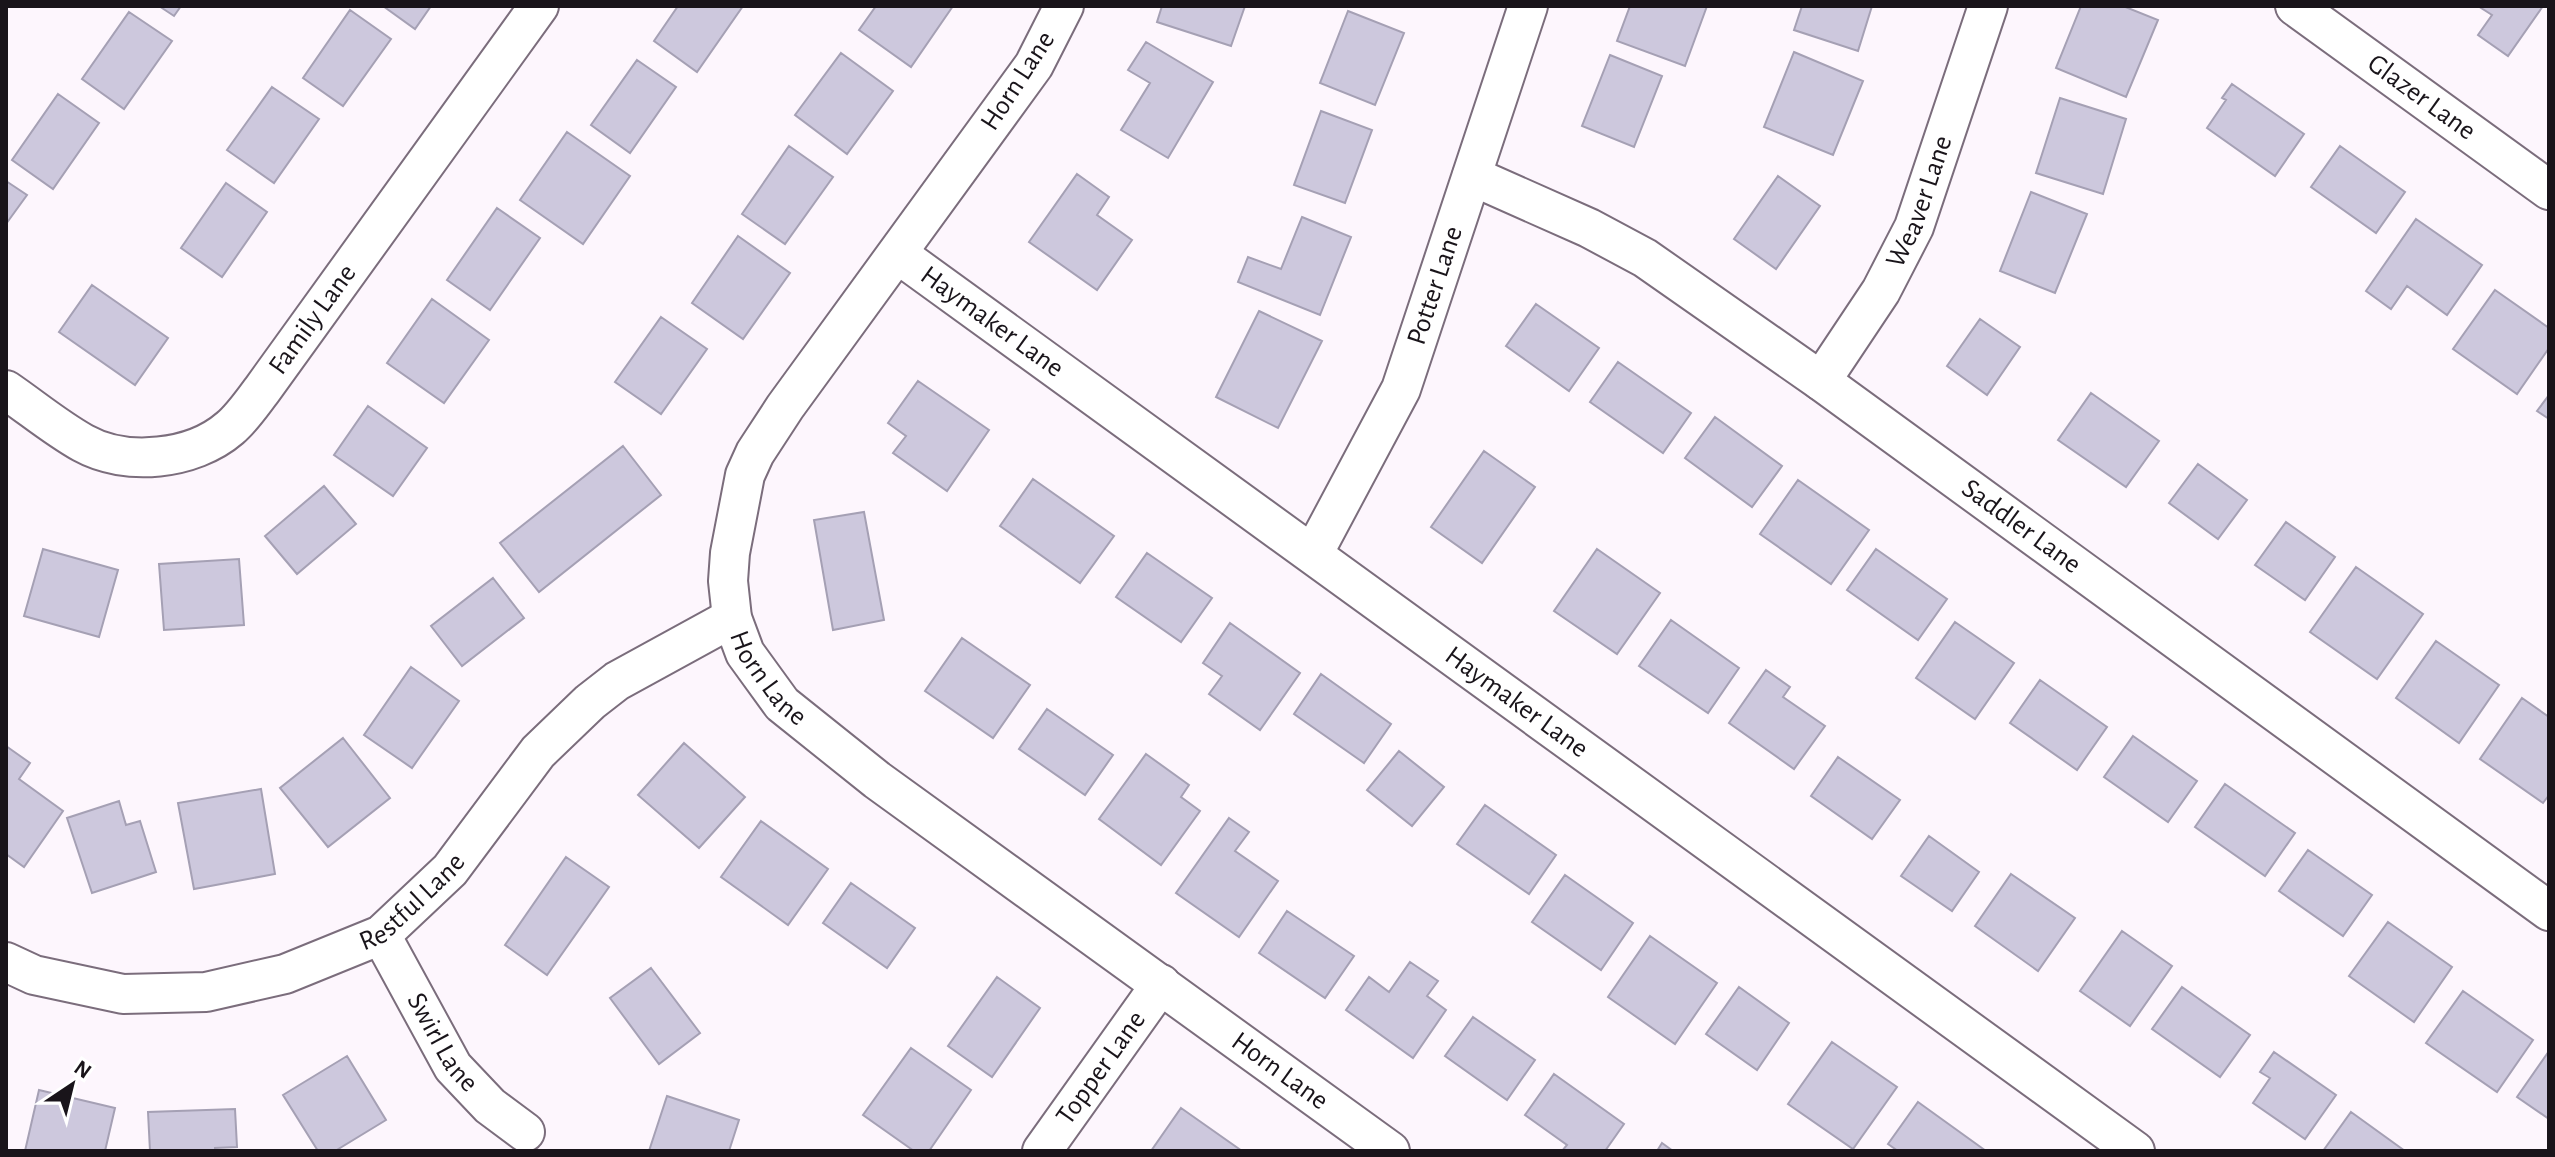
<svg xmlns="http://www.w3.org/2000/svg" width="2555" height="1157" font-family="'Alegreya Sans',sans-serif">
	<style>
		.building { fill: #cdc8dd; stroke: #a5a0b4; stroke-width: 2 }
		.lines { fill: none; stroke-linecap: round; stroke-linejoin: round }
		.street-casing { stroke: #7b6d7c; stroke-width: 42 }
		.street { stroke: #fff; stroke-width: 38 }
		.labels { text-anchor: middle; dominant-baseline: central; stroke-width: 8; stroke-linejoin: round; paint-order: stroke }
		.street-label { font-size: 28px; fill: #19141a; stroke: #fff }
	</style>
	<rect width="100%" height="100%" fill="#fdf6fd"/>
	<path class="building" d="M159,6H181L174,16Z
		M383,6H431L415,29Z
		M678,6H743L697,72L654,41Z
		M876,6H953L911,67L859,30Z
		M1162,6H1245L1231,46L1157,22Z
		M1630,6H1707L1685,66L1617,41Z
		M1802,6H1872L1858,51L1794,30Z
		M2081,6H2123L2158,20L2126,97L2056,68Z
		M2478,6H2543L2508,56L2478,35L2492,15Z
		M350,10L391,39L343,106L303,78Z
		M1348,11L1404,33L1375,105L1320,83Z
		M129,12L172,41L124,109L82,79Z
		M1146,42L1213,82L1168,158L1121,130L1150,83L1128,70Z
		M1794,52L1863,81L1833,155L1764,127Z
		M841,53L893,91L847,154L795,115Z
		M1610,55L1662,76L1634,147L1582,126Z
		M637,60L676,87L630,153L591,125Z
		M2232,84L2304,134L2275,176L2207,128L2226,100L2222,98Z
		M272,87L319,119L274,183L227,150Z
		M58,94L99,123L53,189L12,160Z
		M2060,98L2126,119L2103,194L2036,173Z
		M1321,111L1372,130L1345,203L1294,185Z
		M567,132L630,176L583,244L520,200Z
		M789,146L833,177L785,244L742,214Z
		M2340,146L2405,192L2376,233L2311,187Z
		M1077,174L1109,197L1097,215L1132,240L1097,290L1029,242Z
		M1778,176L1820,206L1776,269L1734,239Z
		M6,181L27,195L6,224Z
		M226,183L267,212L222,277L181,248Z
		M2031,192L2087,214L2055,293L2000,271Z
		M497,208L540,238L490,310L447,280Z
		M1302,217L1351,237L1320,315L1238,282L1248,257L1281,269Z
		M2416,219L2482,265L2447,315L2407,286L2391,309L2366,291Z
		M738,236L790,273L743,339L692,303Z
		M92,285L168,338L135,385L59,332Z
		M2495,290L2549,328V348L2517,394L2453,349Z
		M432,299L489,340L444,403L387,363Z
		M1536,304L1599,348L1569,391L1506,346Z
		M1259,311L1322,341L1278,428L1216,397Z
		M661,317L707,349L661,414L615,382Z
		M1980,319L2020,347L1987,395L1947,366Z
		M1618,362L1691,413L1663,453L1590,402Z
		M918,381L989,430L947,491L893,453L906,436L888,423Z
		M2091,393L2159,441L2126,487L2058,440Z
		M2549,395V419L2537,411Z
		M368,406L427,448L393,496L334,455Z
		M1715,417L1782,466L1752,507L1685,458Z
		M623,446L661,495L539,592L500,543Z
		M1484,451L1535,487L1482,563L1431,527Z
		M2198,464L2247,500L2218,539L2169,503Z
		M1033,479L1114,536L1080,583L1000,526Z
		M1798,480L1869,530L1831,584L1760,534Z
		M324,486L356,524L297,574L265,536Z
		M864,512L884,620L833,630L814,520Z
		M2286,522L2335,557L2305,600L2255,565Z
		M43,549L118,570L99,637L24,616Z
		M1597,549L1660,593L1617,654L1554,611Z
		M1876,549L1947,599L1918,640L1847,590Z
		M1147,553L1212,598L1181,642L1116,597Z
		M239,559L244,625L164,630L159,564Z
		M2356,567L2423,614L2377,679L2310,632Z
		M493,578L524,618L462,666L431,626Z
		M1671,620L1739,668L1708,713L1639,666Z
		M1955,622L2014,663L1975,719L1916,678Z
		M1230,623L1300,673L1260,730L1209,694L1222,676L1203,663Z
		M962,638L1030,685L993,738L925,691Z
		M2436,641L2499,685L2459,743L2396,698Z
		M411,667L459,701L412,768L364,735Z
		M1766,670L1790,687L1783,697L1825,726L1794,769L1729,723Z
		M1321,674L1391,724L1364,763L1294,714Z
		M2040,680L2107,727L2077,770L2010,723Z
		M2522,698L2549,717V795L2543,803L2480,759Z
		M1047,709L1113,755L1085,795L1019,749Z
		M2133,736L2197,781L2168,822L2104,777Z
		M343,738L390,798L328,847L280,788Z
		M684,743L745,797L699,848L638,795Z
		M6,746L30,763L19,779L63,811L24,867L6,854Z
		M1399,751L1444,787L1412,826L1367,790Z
		M1146,754L1189,785L1181,797L1200,811L1161,865L1099,819Z
		M1838,757L1900,800L1872,839L1811,796Z
		M2225,784L2295,833L2265,876L2195,827Z
		M261,789L275,874L194,889L178,803Z
		M119,801L126,825L140,821L156,872L92,893L67,818Z
		M1485,805L1556,855L1529,894L1457,844Z
		M1229,818L1249,832L1235,851L1278,881L1239,937L1176,893Z
		M761,821L828,869L788,925L721,877Z
		M1929,836L1979,872L1952,911L1901,876Z
		M2308,850L2372,895L2343,936L2279,891Z
		M566,857L609,887L547,975L505,945Z
		M2011,874L2075,918L2038,971L1975,926Z
		M1565,875L1633,923L1601,970L1532,922Z
		M851,883L915,928L887,968L823,923Z
		M1287,911L1354,956L1325,998L1259,953Z
		M2388,922L2452,967L2414,1022L2349,976Z
		M2122,931L2172,966L2130,1026L2080,991Z
		M1650,936L1717,983L1675,1044L1608,997Z
		M1410,962L1438,981L1427,996L1446,1010L1413,1058L1346,1010L1369,977L1389,992Z
		M651,968L700,1033L659,1064L610,998Z
		M997,977L1040,1008L992,1077L948,1046Z
		M1739,987L1789,1023L1757,1070L1706,1034Z
		M2182,987L2250,1035L2220,1077L2152,1029Z
		M2463,991L2533,1040L2497,1092L2426,1043Z
		M1473,1017L1535,1060L1507,1100L1445,1056Z
		M1832,1042L1897,1087L1853,1149L1788,1104Z
		M911,1048L971,1090L929,1151H914L863,1115Z
		M2549,1051V1119L2517,1097Z
		M2274,1052L2336,1095L2305,1139L2253,1103L2270,1078L2260,1072Z
		M347,1056L386,1120L335,1151H318L283,1095Z
		M1554,1074L1624,1124L1605,1151H1562L1567,1145L1525,1115Z
		M39,1090L115,1108L105,1151H25Z
		M667,1096L739,1120L729,1151H649Z
		M1918,1102L1986,1151H1898L1888,1144Z
		M1181,1108L1242,1151H1151Z
		M235,1109L237,1147L215,1148V1151H150L148,1112Z
		M2351,1112L2405,1151H2323Z
		M1662,1143L1673,1151H1657Z"/>
	<g class="lines">
		<g class="street-casing">
			<g id="street">
				<path id="s1" d="M1064,6L1034,65L785,407L755,453L745,475L730,553L728,581L732,618L745,653L782,704L877,780L1390,1151"/>
				<path id="s2" d="M2295,6L2549,190"/>
				<path id="s3" d="M1472,176L1589,228L1645,258L1821,381L2549,911"/>
				<path id="s4" d="M898,254L2135,1151"/>
				<path id="s5" d="M1821,381L1881,291L1914,227L1988,6"/>
				<path id="s6" d="M6,390C31,407 56,428 83,443C126,467 193,460 230,428C242,418 252,403 262,390L539,6"/>
				<path id="s7" d="M1313,554L1401,389L1528,6"/>
				<path id="s8" d="M381,935L453,1067L490,1106L525,1132"/>
				<path id="s9" d="M6,962L34,975L123,994L206,992L285,974L381,935L450,870L538,752L590,702L617,681L732,618"/>
				<path id="s10" d="M1042,1151L1161,984"/>
			</g>
		</g>
		<use href="#street" class="street"/>
	</g>
	<g class="labels">
		<g class="street-label">
			<text transform="translate(1018 81) rotate(-57)">Horn Lane</text>
			<text stroke="none"><textPath href="#s2" startOffset="156">Glazer Lane</textPath></text>
			<text stroke="none"><textPath href="#s5" startOffset="206">Weaver Lane</textPath></text>
			<text stroke="none"><textPath href="#s7" startOffset="296">Potter Lane</textPath></text>
			<text stroke="none"><textPath href="#s6" startOffset="386">Family Lane</textPath></text>
			<text stroke="none"><textPath href="#s4" startOffset="116">Haymaker Lane</textPath></text>
			<text stroke="none"><textPath href="#s3" startOffset="654">Saddler Lane</textPath></text>
			<text stroke="none"><textPath href="#s1" startOffset="784">Horn Lane</textPath></text>
			<text stroke="none"><textPath href="#s4" startOffset="764">Haymaker Lane</textPath></text>
			<text stroke="none"><textPath href="#s9" startOffset="434">Restful Lane</textPath></text>
			<text stroke="none"><textPath href="#s8" startOffset="124">Swirl Lane</textPath></text>
			<text stroke="none"><textPath href="#s10" startOffset="102">Topper Lane</textPath></text>
			<text stroke="none"><textPath href="#s1" startOffset="1432">Horn Lane</textPath></text>
		</g>
	</g>
	<rect width="2555" height="1157" fill="none" stroke="#19141a" stroke-width="16"/>
	<g transform="translate(72 1085) rotate(35)" stroke="#ffffff" stroke-width="6" paint-order="stroke">
	<path d="M0-6L14 30L0 20L-14 30Z" fill="#19141a"/>
	<text y="-12" font-size="22" font-weight="bold" text-anchor="middle" fill="#19141a">N</text>
	</g>
</svg>
